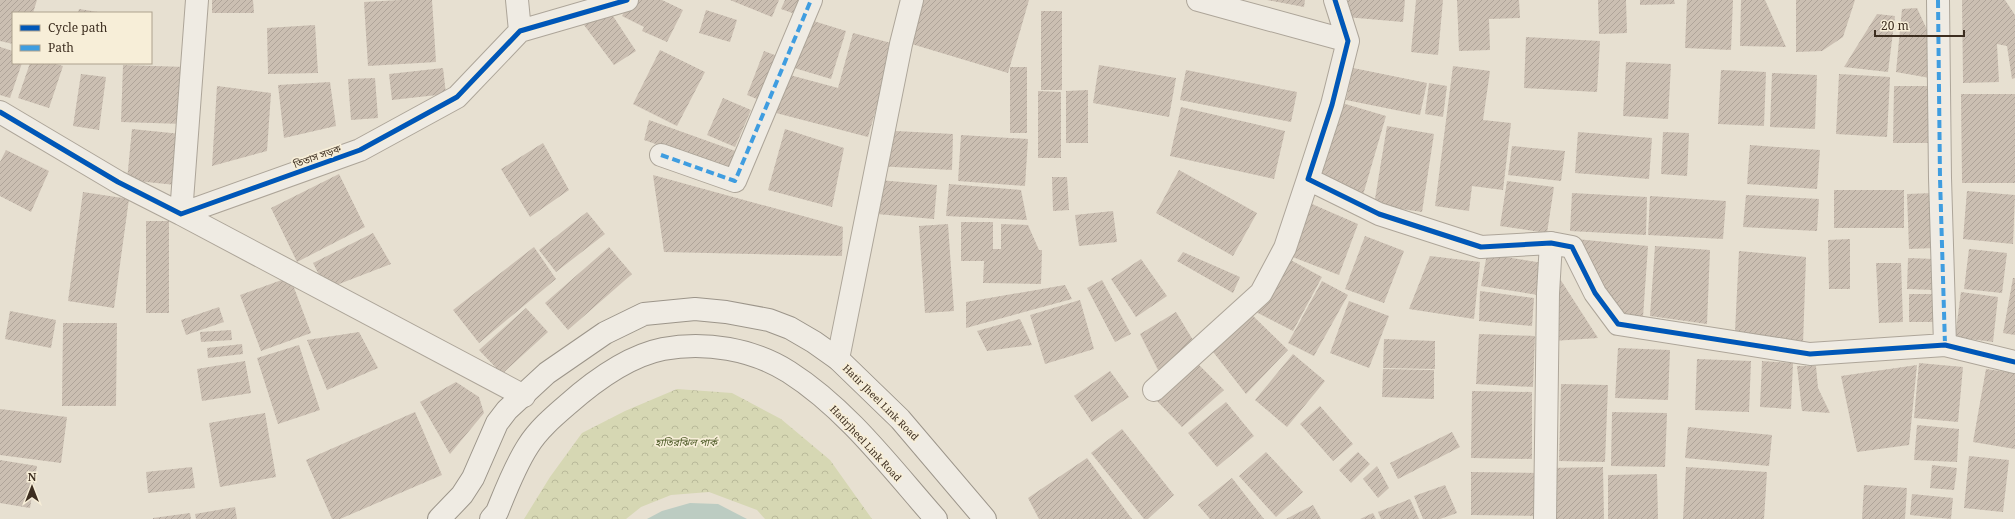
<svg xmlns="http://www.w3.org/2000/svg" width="2015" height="519" font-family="'Noto Serif','Noto Sans Bengali',serif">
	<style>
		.forest { fill: url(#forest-crowns) }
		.water { fill: #bcccc2 }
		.building { fill: url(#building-hatch) }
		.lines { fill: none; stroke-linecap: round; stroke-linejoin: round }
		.street-casing { stroke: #ada599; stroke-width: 24 }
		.secondary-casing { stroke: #9c958a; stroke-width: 24 }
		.street { stroke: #efebe3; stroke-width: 22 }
		.secondary { stroke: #efebe3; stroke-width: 22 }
		.quiet { stroke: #3f9de0; stroke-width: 4; stroke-dasharray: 8 4; stroke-linecap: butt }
		.cycleway-casing { stroke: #f7eed8; stroke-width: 8 }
		.cycleway { stroke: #0057b8; stroke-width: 5 }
		.labels { text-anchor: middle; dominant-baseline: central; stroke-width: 3.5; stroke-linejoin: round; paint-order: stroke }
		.street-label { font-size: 10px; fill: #3d2e20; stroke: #f7eed8 }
		.park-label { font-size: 10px; font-style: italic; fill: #4d5a26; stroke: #f7eed8 }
	</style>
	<defs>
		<pattern id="forest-crowns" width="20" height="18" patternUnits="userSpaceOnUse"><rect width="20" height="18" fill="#d6d7b3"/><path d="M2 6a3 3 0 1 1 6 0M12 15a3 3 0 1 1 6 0" fill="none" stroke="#b9b99a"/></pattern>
		<pattern id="building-hatch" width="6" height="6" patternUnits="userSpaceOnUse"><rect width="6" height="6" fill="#cbbfb2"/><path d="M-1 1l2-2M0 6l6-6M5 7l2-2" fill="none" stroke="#afa499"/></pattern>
	</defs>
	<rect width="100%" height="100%" fill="#e7e0d1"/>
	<path class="forest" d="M677,389L732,393L781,419L830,460L872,519H765L757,510L709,492L671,495L641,507L626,519H524L550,477L582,433L625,411Z"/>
	<path class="water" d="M690,503L718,504L747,519H647L662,511Z"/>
	<path class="building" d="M0,0H37L33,13H13V44L0,41Z
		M212,0H253L254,13H212Z
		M400,0H432L436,62L368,66L364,2Z
		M630,0H662L683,10L667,42L642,31L644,27L622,16Z
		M730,0H779L772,17Z
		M785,0H803L798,15L781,9Z
		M918,0H1029L1008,73L905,42Z
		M1267,0H1305L1304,7Z
		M1348,0H1405L1403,22L1346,17Z
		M1416,0H1443L1438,55L1411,52Z
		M1457,0H1519L1520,18L1489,19L1490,50L1459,51Z
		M1598,0H1626L1627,33L1599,34Z
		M1640,0H1674L1675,4L1640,5Z
		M1687,0H1733L1731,50L1685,48Z
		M1741,0H1765L1786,47L1740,46Z
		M1796,0H1855L1843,37L1822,51L1796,52Z
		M1962,0H2005L2015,15V78L2012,79L2007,46L1997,44L1999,82L1963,83Z
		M1917,8L1929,34L1930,78L1896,72L1902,9Z
		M79,9L98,12V13H78Z
		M706,10L737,20L730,42L699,33Z
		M1041,11H1062V90H1041Z
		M611,13L636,51L614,65L584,25Z
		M1877,14L1895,16L1888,72L1844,67Z
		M807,19L846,31L831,79L791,67Z
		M315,25L318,73L268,74L267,28Z
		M853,33L895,44L868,137L776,113L786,74L838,88Z
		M1526,37L1600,41L1597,92L1524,88Z
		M0,47L13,51V63H22L10,98L0,95Z
		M660,50L705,72L677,126L633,104Z
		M764,51L780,57L762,101L747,95Z
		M1626,62L1671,64L1668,119L1623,116Z
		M30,63H52L63,66L49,108L18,98Z
		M123,65L186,67L184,124L121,122Z
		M1099,65L1176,78L1169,117L1093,103Z
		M1453,66L1490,71L1483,120L1511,123L1503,190L1472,186L1469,211L1435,206Z
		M1010,67H1027V133H1010Z
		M443,68L446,94L392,100L389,74Z
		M1353,68L1427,83L1420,115L1346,100Z
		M1186,70L1297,92L1291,122L1180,100Z
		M1721,70L1766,72L1764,126L1718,124Z
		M1772,73L1817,75L1815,129L1770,127Z
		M81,74L106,77L99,130L73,126Z
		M1839,74L1890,77L1887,137L1836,134Z
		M375,78L378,118L351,120L348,79Z
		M330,82L336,126L284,138L278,85Z
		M1429,83L1447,86L1443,117L1425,114Z
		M217,86L271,93L267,151L212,166Z
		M1894,86H1932L1931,143H1893Z
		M1088,90V143H1066V91Z
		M1038,91L1061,92V158H1038Z
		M1961,94H2015V183H1962Z
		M723,98L751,110L735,147L707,135Z
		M1342,103L1386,116L1363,195L1319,183Z
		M1181,107L1285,131L1274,179L1170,156Z
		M649,120L741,153L734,171L644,140Z
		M1387,126L1434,134L1422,212L1374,205Z
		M132,129L181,134L176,185L127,180Z
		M785,129L844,148L832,207L768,190Z
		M877,130L953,134L952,170L875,166Z
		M1578,132L1652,138L1649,179L1575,173Z
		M1663,132L1689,133L1687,176L1661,174Z
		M961,135L1028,139L1025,186L958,181Z
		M543,143L569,190L530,217L501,169Z
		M1750,145L1820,150L1817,189L1747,184Z
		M1512,146L1565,151L1561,181L1508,175Z
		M6,150L49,171L31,212L0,196V162Z
		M1179,170L1257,213L1233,256L1156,213Z
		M339,174L365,227L297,262L271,208Z
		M653,175L843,227L842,256L664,252Z
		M1052,177H1067L1069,210L1053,211Z
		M867,179L937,185L934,219L865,213Z
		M1507,181L1554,187L1547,233L1500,226Z
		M949,184L1021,190L1027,220L946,216Z
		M1834,190H1904V228H1834Z
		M1967,191L2015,195L2013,244L1963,239Z
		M83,192L129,199L114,308L68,301Z
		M1572,193L1647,197L1646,235L1570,231Z
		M1933,193L1935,248L1909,249L1907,194Z
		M1746,195L1819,199L1817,231L1743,227Z
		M1650,196L1726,201L1723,239L1648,235Z
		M1312,204L1358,224L1339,275L1290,256Z
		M1113,211L1117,242L1079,246L1075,215Z
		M587,212L605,234L556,272L539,250Z
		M146,221H169V313H146Z
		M961,222H993V249H1001V224L1028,225L1039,250H1042L1041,284L983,283L984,261H961Z
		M948,224L954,311L925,313L919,226Z
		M373,233L391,264L326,289L313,263Z
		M1365,236L1404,251L1384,303L1345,289Z
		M1576,239L1648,246L1643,317L1616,316Z
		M1850,239V289H1829L1828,240Z
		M1655,246L1710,250L1707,324L1650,316Z
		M534,247L556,279L479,343L453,310Z
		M609,247L632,274L568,330L545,303Z
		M1969,249L2007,253L2002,293L1964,289Z
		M1739,251L1806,257L1803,344L1735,332Z
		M1183,252L1240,277L1233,293L1177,261Z
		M1487,254L1543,263L1538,295L1481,286Z
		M1430,256L1480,262L1474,319L1409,309Z
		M1285,257L1322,277L1293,331L1256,312Z
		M1908,258L1935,259V290L1907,289Z
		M1141,259L1167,296L1136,317L1111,279Z
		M1876,263H1901L1903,322L1879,323Z
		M1553,268L1598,338L1553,341Z
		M290,277L311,333L261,351L240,295Z
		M2013,278H2015V335L2003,333Z
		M1102,280L1131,334L1115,342L1087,288Z
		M1322,281L1348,295L1314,356L1288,343Z
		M1065,285L1072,299L966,328V302Z
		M1480,291L1534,298L1532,326L1479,321Z
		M1961,292L1998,297L1993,342L1955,337Z
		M1909,294H1940V322H1909Z
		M1080,300L1094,349L1045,364L1030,315Z
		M1349,301L1389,316L1369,368L1330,353Z
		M219,307L224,322L186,335L181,320Z
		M526,308L548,332L502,374L479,350Z
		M10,311L56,320L51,348L5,339Z
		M1176,312L1196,345L1158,370L1140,334Z
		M1250,313L1288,350L1246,394L1210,348Z
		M1020,319L1032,345L987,351L977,331Z
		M63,323H117L116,406H62Z
		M231,330L232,340L201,342L200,332Z
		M359,332L378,368L327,390L307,340Z
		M1479,334L1535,336L1533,387L1476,384Z
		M1384,339L1435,341V369L1383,368Z
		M242,344L243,354L208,358L207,348Z
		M299,345L320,410L278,424L257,358Z
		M1618,348L1670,350L1668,400L1615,398Z
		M1293,354L1325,381L1287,427L1255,400Z
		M1697,359L1751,361L1749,412L1695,410Z
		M245,361L251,393L202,401L197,369Z
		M1762,361L1793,363L1791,409L1760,407Z
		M1196,362L1224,390L1182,427L1156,400Z
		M1919,363L1963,367L1958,422L1914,418Z
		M1917,365L1909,445L1857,452L1841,376Z
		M1797,366H1816L1818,388L1830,413L1802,411Z
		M1383,369L1434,370V399L1382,397Z
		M1986,369L2015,373V449L1973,442Z
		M1110,371L1129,397L1092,422L1074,396Z
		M456,382L479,397L484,413L450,454L420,402Z
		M1561,384L1608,385L1605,462L1559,461Z
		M1472,391L1532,392V459L1471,458Z
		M1226,402L1254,436L1217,467L1188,433Z
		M1320,406L1353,444L1333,461L1300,424Z
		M0,409L67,417L61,463L0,455Z
		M415,412L442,475L340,519H332L306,460Z
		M1612,412L1667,413L1665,467L1611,466Z
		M265,413L276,477L220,487L209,423Z
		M1917,425L1959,429L1957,462L1914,460Z
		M1688,427L1772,435L1769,466L1685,458Z
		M1122,429L1174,495L1148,519H1144L1091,453Z
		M1452,432L1460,447L1398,479L1390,463Z
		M1266,452L1303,492L1276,517L1239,476Z
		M1358,452L1370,464L1351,483L1339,470Z
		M1969,456L2009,460L2003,512L1964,508Z
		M1087,458L1132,519H1039L1028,498Z
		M0,460L37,466L30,508L0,503Z
		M1932,465L1957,468L1954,490L1930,488Z
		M1377,466L1389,488L1378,498L1363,479Z
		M192,467L195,488L148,493L146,472Z
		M1603,467L1604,519H1550L1549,468Z
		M1686,467L1767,472L1764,519H1683Z
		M1471,472L1538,473V516L1471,515Z
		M1657,474L1658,519H1608V475Z
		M1232,478L1264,519H1210L1198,505Z
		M1445,485L1457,513L1440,519H1423L1414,496Z
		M1864,485L1907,488L1905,519H1862Z
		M1912,494L1953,498L1951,519L1910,515Z
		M1410,499L1419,519H1381L1378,512Z
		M1313,505L1321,519H1286Z
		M235,507L237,519H196L195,514Z
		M190,513L191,519H153V518Z
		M1373,513L1376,519H1360Z"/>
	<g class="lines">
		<g class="street-casing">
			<path id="street" d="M197,0L181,214L524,396
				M517,0L520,31
				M1198,0L1348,41
				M1335,0L1348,41L1332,105L1308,179L1379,214L1481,247L1551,243L1572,247L1595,293L1618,324L1810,354L1945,345L2015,362
				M1938,0L1940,178L1945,345
				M0,112L118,182L181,214L360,150L457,97L520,31L627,0
				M661,155L735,181L811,0
				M838,359L901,44L912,0
				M1154,390L1261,293L1285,248L1308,179
				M1545,519L1548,293L1551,243"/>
		</g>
		<g class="secondary-casing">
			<path id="secondary" d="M439,519L462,495L473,478L497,423L507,410L547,373L605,333L644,314L695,309L726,312L769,320L790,328L814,342L838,359L900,419L985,519
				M491,519L497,512C506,490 515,466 528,446C538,430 553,417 567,405C594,381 628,356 663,349C705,341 753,349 789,372C847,409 891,468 936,519"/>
		</g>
		<use href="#street" class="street"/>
		<use href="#secondary" class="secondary"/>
		<path class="quiet" d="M1938,0L1940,178L1945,345
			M661,155L735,181L811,0"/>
		<g class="cycleway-casing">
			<path id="cycleway" d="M1335,0L1348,41L1332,105L1308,179L1379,214L1481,247L1551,243L1572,247L1595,293L1618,324L1810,354L1945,345L2015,362
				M0,112L118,182L181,214L360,150L457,97L520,31L627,0"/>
		</g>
		<use href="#cycleway" class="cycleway"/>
	</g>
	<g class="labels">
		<g class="street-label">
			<text transform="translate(317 156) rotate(-20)">তিতাস সড়ক</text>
			<text transform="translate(881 402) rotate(45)">Hatir Jheel Link Road</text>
			<text transform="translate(866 443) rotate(47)">Hatirjheel Link Road</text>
		</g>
		<g class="park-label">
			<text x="686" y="442">হাতিরঝিল পার্ক</text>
		</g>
	</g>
	<rect x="12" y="12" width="140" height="52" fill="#f7eed8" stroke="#ada18e"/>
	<rect x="20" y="25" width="20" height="6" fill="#0057b8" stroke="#ada18e"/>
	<text x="48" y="32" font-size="12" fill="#3d2e20">Cycle path</text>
	<rect x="20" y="45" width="20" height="6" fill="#3f9de0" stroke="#ada18e"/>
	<text x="48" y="52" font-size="12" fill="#3d2e20">Path</text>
	<g transform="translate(32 487)" stroke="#f7eed8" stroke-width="3" paint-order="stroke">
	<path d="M0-3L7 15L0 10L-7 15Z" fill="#3d2e20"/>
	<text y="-6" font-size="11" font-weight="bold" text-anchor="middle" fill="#3d2e20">N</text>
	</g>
	<path d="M1875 30v6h89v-6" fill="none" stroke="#3d2e20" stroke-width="2"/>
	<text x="1881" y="30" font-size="12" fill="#3d2e20" stroke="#f7eed8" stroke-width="3" paint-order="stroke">20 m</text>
</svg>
